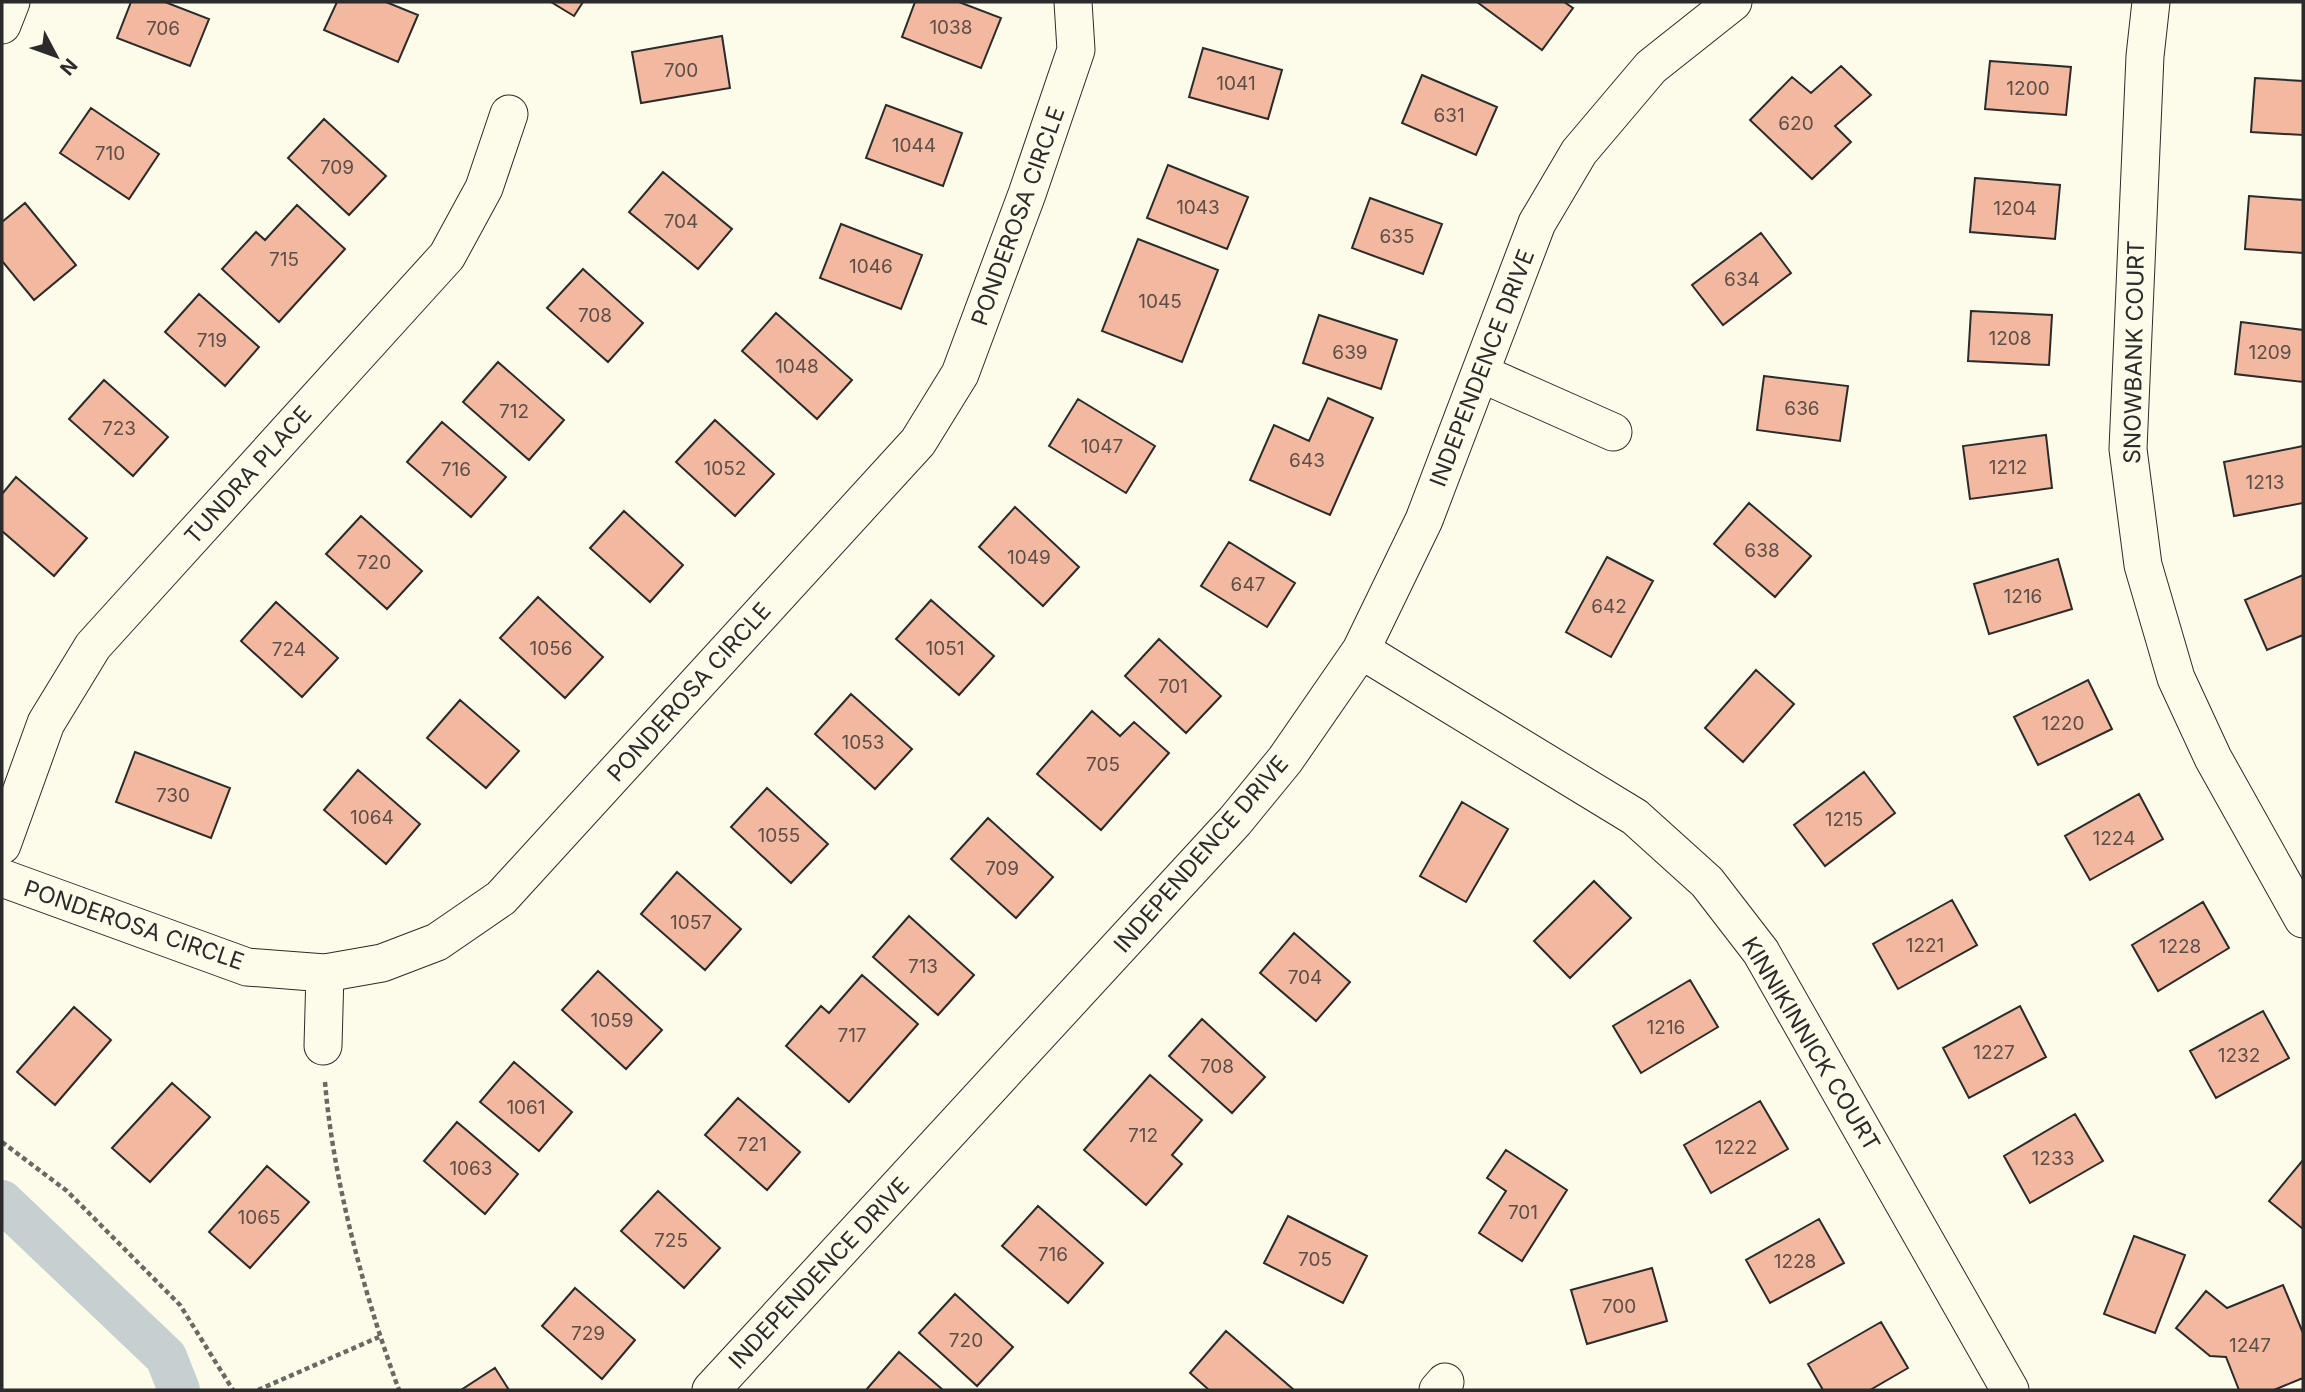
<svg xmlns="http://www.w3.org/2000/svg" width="2305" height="1392" font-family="Inter,sans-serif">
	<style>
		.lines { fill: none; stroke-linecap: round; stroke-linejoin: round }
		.canal { stroke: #c7d0d0; stroke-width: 42 }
		.building { fill: #f2b8a0; stroke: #2b2b2b; stroke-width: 2 }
		.minor-casing { stroke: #2b2b2b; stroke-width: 39 }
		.path { stroke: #6a6964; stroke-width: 4.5; stroke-dasharray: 5 3.5; stroke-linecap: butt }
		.minor { stroke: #fdfbea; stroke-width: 37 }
		.labels { text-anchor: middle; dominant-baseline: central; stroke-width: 5; stroke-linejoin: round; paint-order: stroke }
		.number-label { font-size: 19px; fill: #5d4e48 }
		.street-label { font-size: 23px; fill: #2b2b2b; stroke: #fdfbea }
	</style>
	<rect width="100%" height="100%" fill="#fdfbea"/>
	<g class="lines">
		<path class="canal" d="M2,1201L166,1357L179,1390"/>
	</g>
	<path class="building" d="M131,2H165L209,19L190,66L117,38Z
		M337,2H386L418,15L398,62L324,30Z
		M551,2H583L574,16Z
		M915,2H959L1001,18L981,68L902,37Z
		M1477,2H1564L1573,8L1542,50Z
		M722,36L730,88L641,103L632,52Z
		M1203,48L1282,70L1268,119L1189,97Z
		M1990,61L2071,67L2066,115L1985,109Z
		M1841,66L1871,95L1835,126L1851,142L1812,179L1750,120L1792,77L1811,93Z
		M1422,75L1497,107L1476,155L1402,123Z
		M2255,78L2303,81V135L2251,132Z
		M886,105L962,133L943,186L866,158Z
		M91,108L159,154L129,199L60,153Z
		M324,119L386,176L349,215L288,158Z
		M1168,165L1248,197L1227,249L1147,218Z
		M663,172L732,229L698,269L629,212Z
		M1975,178L2060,185L2055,239L1970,232Z
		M2249,196L2303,200V253L2245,249Z
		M1370,198L1442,224L1423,274L1352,248Z
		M25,203L76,265L34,300L2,261V222Z
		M297,205L345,249L279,322L222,269L256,232L265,240Z
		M841,224L922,255L901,309L820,278Z
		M1761,233L1791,273L1723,325L1692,285Z
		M1138,239L1218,270L1182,362L1102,331Z
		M583,269L643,323L608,362L547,308Z
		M199,294L259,347L225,386L165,332Z
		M1971,311L2052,315L2049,365L1968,361Z
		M776,313L852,380L817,419L742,351Z
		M1319,315L1397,340L1381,389L1303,363Z
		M2241,322L2303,330V382L2235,374Z
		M498,362L564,420L529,460L463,402Z
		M1764,376L1848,386L1840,441L1757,430Z
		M104,380L168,437L133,476L69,419Z
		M1328,398L1373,418L1330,515L1250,480L1274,425L1309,441Z
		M1078,399L1155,446L1126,493L1049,446Z
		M715,420L774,474L735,516L676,462Z
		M442,422L506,477L471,517L407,462Z
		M2046,435L2052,488L1970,499L1963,446Z
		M2303,446V503L2234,516L2224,462Z
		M16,477L87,538L54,576L2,531V494Z
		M1749,503L1811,556L1775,597L1714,544Z
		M1015,507L1079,567L1043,606L979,547Z
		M624,511L683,565L650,602L590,548Z
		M361,516L422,571L387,609L326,554Z
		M1229,542L1295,583L1267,627L1201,586Z
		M1607,557L1653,581L1611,657L1566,632Z
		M2058,559L2072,609L1989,634L1974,584Z
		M2303,575V635L2267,650L2245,600Z
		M538,597L603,657L565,698L500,638Z
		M931,600L994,656L959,695L896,639Z
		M276,602L338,658L302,697L241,641Z
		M1159,639L1221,696L1186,733L1125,676Z
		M1756,670L1794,704L1743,762L1705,728Z
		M2088,680L2112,729L2038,765L2014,717Z
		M851,694L912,749L875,789L815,734Z
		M460,700L519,751L486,788L427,738Z
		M1092,711L1120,736L1134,722L1169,753L1101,830L1037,774Z
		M135,752L230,788L211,838L116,802Z
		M358,770L420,824L386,864L324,810Z
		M1864,772L1895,813L1825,866L1794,825Z
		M767,788L828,844L791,883L731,827Z
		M2139,794L2163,839L2090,880L2065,836Z
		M1462,802L1508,829L1466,902L1420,876Z
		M988,818L1053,877L1016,918L951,859Z
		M677,872L741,929L705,970L641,914Z
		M1594,881L1631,918L1570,978L1534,941Z
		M1952,900L1977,945L1898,989L1873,944Z
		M2203,902L2229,948L2158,991L2132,945Z
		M909,916L974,975L938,1015L873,957Z
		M1294,933L1350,982L1316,1021L1260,973Z
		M598,971L662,1030L626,1069L562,1010Z
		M862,975L918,1024L849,1102L786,1046L821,1006L829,1013Z
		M1690,980L1718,1027L1641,1073L1613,1026Z
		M2020,1006L2046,1057L1969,1098L1943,1048Z
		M74,1007L111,1040L55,1105L17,1072Z
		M2263,1011L2289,1058L2216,1098L2190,1051Z
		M1202,1019L1265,1077L1232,1113L1169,1056Z
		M514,1062L572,1112L539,1151L480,1102Z
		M1150,1075L1202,1120L1172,1155L1182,1164L1146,1205L1084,1150Z
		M172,1083L210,1117L150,1182L112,1148Z
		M738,1098L800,1152L767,1190L705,1135Z
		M1760,1101L1788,1149L1711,1193L1684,1145Z
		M2075,1114L2103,1161L2030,1203L2004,1156Z
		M457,1122L518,1174L485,1214L424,1161Z
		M1506,1150L1567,1190L1522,1261L1479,1233L1506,1191L1487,1178Z
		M2303,1160V1229L2269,1201Z
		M267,1166L309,1202L250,1268L209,1232Z
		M658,1191L720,1248L684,1288L621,1231Z
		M1038,1206L1103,1263L1068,1303L1002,1246Z
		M1288,1216L1367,1256L1343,1303L1264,1263Z
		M1819,1219L1844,1263L1770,1303L1746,1260Z
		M2134,1236L2185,1255L2155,1333L2104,1314Z
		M1652,1268L1667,1321L1587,1344L1571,1290Z
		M2283,1285L2303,1333V1378L2274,1390H2239L2226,1357L2210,1356L2176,1328L2206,1291L2227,1308Z
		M575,1288L635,1340L602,1379L542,1326Z
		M955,1294L1013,1347L977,1386L919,1333Z
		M1881,1322L1908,1368L1870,1390H1823L1808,1364Z
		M1226,1331L1294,1390H1209L1190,1373Z
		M899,1352L943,1390H866Z
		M495,1368L509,1390H461Z"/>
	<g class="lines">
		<g class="minor-casing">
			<path id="minor" d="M2151,2L2145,56L2128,449L2143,565L2176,678L2213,758L2303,919
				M2,25L11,2
				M1480,373L1613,432
				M1361,650L1635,817L1707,882L1761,952L2010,1390
				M2,845L46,723L93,646L447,256L484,188L509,114
				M2,878L247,967L325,973L382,963L437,942L501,898L918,442L960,374L1027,194L1076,50L1073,2
				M323,1046L325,973
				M711,1390L1235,821L1285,760L1361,650L1424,520L1537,223L1579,152L1651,67L1733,2
				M1438,1390L1445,1382"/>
		</g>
		<path class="path" d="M325,1082C333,1180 365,1298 399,1390
			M2,1142L67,1191L180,1305L233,1390
			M258,1390L379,1337"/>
		<use href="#minor" class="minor"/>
	</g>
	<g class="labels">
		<g class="number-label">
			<text x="951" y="27">1038</text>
			<text x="163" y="28">706</text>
			<text x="681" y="70">700</text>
			<text x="1236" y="83">1041</text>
			<text x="2028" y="88">1200</text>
			<text x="1449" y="115">631</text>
			<text x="1796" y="123">620</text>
			<text x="914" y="145">1044</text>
			<text x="110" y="153">710</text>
			<text x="337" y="167">709</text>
			<text x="1198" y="207">1043</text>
			<text x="2015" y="208">1204</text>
			<text x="681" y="221">704</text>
			<text x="1397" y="236">635</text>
			<text x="284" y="259">715</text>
			<text x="871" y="266">1046</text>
			<text x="1742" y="279">634</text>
			<text x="1160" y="301">1045</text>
			<text x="595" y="315">708</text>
			<text x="2010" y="338">1208</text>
			<text x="212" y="340">719</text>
			<text x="1350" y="352">639</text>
			<text x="2270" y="352">1209</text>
			<text x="797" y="366">1048</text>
			<text x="1802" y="408">636</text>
			<text x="514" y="411">712</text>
			<text x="119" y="428">723</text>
			<text x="1102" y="446">1047</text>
			<text x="1307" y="460">643</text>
			<text x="2008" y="467">1212</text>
			<text x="725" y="468">1052</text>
			<text x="456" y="469">716</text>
			<text x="2265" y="482">1213</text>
			<text x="1762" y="550">638</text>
			<text x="1029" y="557">1049</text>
			<text x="374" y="562">720</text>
			<text x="1248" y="584">647</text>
			<text x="2023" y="596">1216</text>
			<text x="1609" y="606">642</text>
			<text x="551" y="648">1056</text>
			<text x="945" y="648">1051</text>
			<text x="289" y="649">724</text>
			<text x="1173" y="686">701</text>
			<text x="2063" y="723">1220</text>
			<text x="863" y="742">1053</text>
			<text x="1103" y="764">705</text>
			<text x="173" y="795">730</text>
			<text x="372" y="817">1064</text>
			<text x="1844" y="819">1215</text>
			<text x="779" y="835">1055</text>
			<text x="2114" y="838">1224</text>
			<text x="1002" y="868">709</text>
			<text x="691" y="922">1057</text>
			<text x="1925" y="945">1221</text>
			<text x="2180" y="946">1228</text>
			<text x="923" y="966">713</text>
			<text x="1305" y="977">704</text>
			<text x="612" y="1020">1059</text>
			<text x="1666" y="1027">1216</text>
			<text x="852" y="1035">717</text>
			<text x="1994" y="1052">1227</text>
			<text x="2239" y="1055">1232</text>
			<text x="1217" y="1066">708</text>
			<text x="526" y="1107">1061</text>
			<text x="1143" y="1135">712</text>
			<text x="752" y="1144">721</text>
			<text x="1736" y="1147">1222</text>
			<text x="2053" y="1158">1233</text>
			<text x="471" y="1168">1063</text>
			<text x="1523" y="1212">701</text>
			<text x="259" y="1217">1065</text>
			<text x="671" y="1240">725</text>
			<text x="1053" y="1254">716</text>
			<text x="1315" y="1259">705</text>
			<text x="1795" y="1261">1228</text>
			<text x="1619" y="1306">700</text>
			<text x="588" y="1333">729</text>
			<text x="966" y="1340">720</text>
			<text x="2250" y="1345">1247</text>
		</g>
		<g class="street-label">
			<text transform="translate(1018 216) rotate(-70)">PONDEROSA CIRCLE</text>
			<text transform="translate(2134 352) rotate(-89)">SNOWBANK COURT</text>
			<text transform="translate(1482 368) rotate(-69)">INDEPENDENCE DRIVE</text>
			<text transform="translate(248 475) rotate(-48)">TUNDRA PLACE</text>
			<text transform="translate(689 692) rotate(-48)">PONDEROSA CIRCLE</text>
			<text transform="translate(1201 854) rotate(-49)">INDEPENDENCE DRIVE</text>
			<text transform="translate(134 925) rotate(19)">PONDEROSA CIRCLE</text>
			<text transform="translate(1811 1044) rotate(59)">KINNIKINNICK COURT</text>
			<text transform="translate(819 1273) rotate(-47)">INDEPENDENCE DRIVE</text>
		</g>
	</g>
	<rect width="2305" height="1392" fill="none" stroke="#2b2b2b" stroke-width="7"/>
	<g transform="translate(56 56) rotate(131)" stroke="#fdfbea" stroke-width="5" paint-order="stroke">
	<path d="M0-5L12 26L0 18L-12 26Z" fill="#2b2b2b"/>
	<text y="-10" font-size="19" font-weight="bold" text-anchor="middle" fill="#2b2b2b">N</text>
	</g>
</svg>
